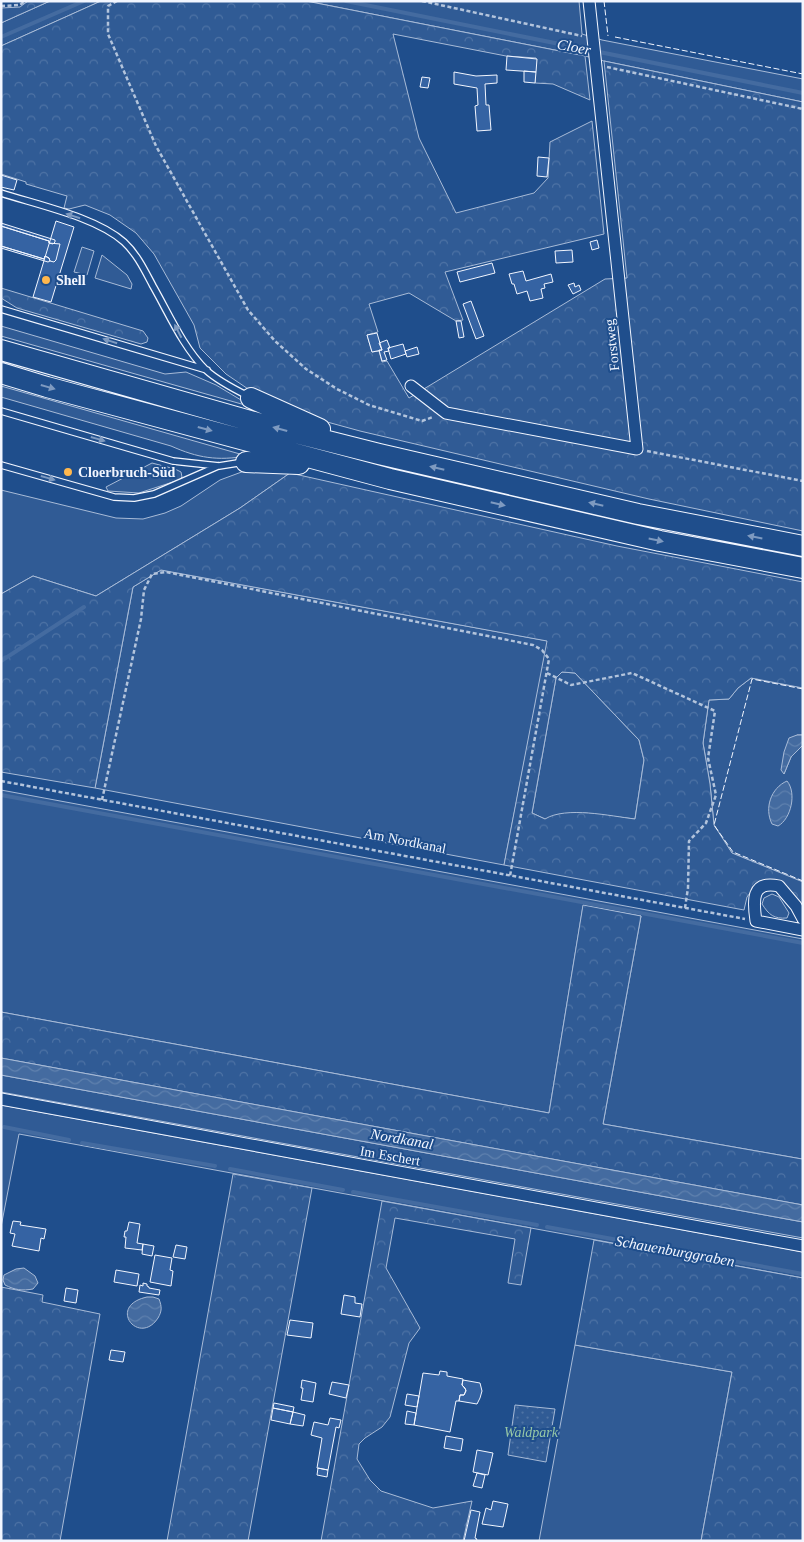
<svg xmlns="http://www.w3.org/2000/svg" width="804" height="1542" font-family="'Times New Roman',serif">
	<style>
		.green { fill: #305b95; stroke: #a8bbd7 }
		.forest { fill: url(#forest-crowns); stroke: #a8bbd7; fill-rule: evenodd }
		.park { fill: url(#park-dots); stroke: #a8bbd7 }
		.water { fill: url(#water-waves); stroke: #a8bbd7 }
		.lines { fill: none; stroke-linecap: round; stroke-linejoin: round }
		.stream { stroke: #446ba0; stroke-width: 4 }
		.building { fill: #3563a3; stroke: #f2f6ff }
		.lane-casing { stroke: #f2f6ff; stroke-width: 8 }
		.street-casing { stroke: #f2f6ff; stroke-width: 13 }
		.highway-casing { stroke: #f2f6ff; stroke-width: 22 }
		.path { stroke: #b3c4dc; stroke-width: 2.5; stroke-dasharray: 4 2.5; stroke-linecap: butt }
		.lane { stroke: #1f4e8c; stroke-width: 5.5 }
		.street { stroke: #1f4e8c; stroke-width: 11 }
		.highway { stroke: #1f4e8c; stroke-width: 20 }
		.fence { stroke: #f2f6ff; stroke-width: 1; stroke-dasharray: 6 2.5; stroke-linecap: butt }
		.oneway { fill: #7e9ac0 }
		.poi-dot { fill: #ffb74d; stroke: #1f4e8c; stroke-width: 2 }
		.labels { text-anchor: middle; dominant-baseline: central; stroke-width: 4; stroke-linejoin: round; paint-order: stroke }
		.poi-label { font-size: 14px; font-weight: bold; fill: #f2f6ff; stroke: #1f4e8c; text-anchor: start }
		.street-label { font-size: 14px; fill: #f2f6ff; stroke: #1f4e8c }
		.park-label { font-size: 14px; font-style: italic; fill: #97c8a6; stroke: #1f4e8c }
		.water-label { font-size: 15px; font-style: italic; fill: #f2f6ff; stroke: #1f4e8c }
	</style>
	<defs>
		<pattern id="forest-crowns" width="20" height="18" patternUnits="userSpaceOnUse" patternTransform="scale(1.25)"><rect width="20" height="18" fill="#305b95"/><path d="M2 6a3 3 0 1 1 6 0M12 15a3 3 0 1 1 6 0" fill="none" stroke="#4e73a5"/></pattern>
		<pattern id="park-dots" width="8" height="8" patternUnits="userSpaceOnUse" patternTransform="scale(1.25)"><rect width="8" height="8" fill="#305b95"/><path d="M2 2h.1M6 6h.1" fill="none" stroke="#4e73a5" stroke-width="1.8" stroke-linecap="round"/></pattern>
		<pattern id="water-waves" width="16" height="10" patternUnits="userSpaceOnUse" patternTransform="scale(1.25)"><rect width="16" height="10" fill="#446ba0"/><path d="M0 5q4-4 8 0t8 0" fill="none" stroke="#5f81ae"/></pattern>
	</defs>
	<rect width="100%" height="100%" fill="#1f4e8c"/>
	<path class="green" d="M50,1H101L1,46V23Z
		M306,1H579L582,34L602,40L803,79V102L604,61L585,56Z
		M82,247L94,251L87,275L74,272Z
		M102,255L127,275L132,284L131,289L95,278Z
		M1,326L165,374L186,372L216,385L246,403L245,405L1,336Z
		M1,386L247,456C217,461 198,458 171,446L1,397Z
		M152,463L175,469L181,472L182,477L179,480L139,493L108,491L106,487Z
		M247,470L290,473L240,508L96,596L33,576L1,594V490L116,518L143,519L165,513L181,506L220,480Z
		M161,570L548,641L504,865L95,788L133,587Z
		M562,672L575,673L639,740L644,760L635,819L585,813L545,819L532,813L556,678Z
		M751,678L803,688V735H797C785,751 782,753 784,774L791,757L803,745V882L732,853L714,825L710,784L703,743L709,700L729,699L738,688Z
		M1,790L803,939L802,1159L603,1124L641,916L583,906L549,1113L1,1012Z
		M772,894L779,897L789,913L787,918C774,919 769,915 762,904L764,898Z
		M1,1075L803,1222V1238L1,1092Z
		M1,1105L803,1252V1278L19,1134L1,1227Z
		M575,1345L732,1372L701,1541H539Z"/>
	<path class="forest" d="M28,1H50L1,23V8L20,7Z
		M101,1H306L585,56L590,100L553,84L535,83L536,58L506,56L393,34L419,138L456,213L534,193L548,178L550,142L592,121L604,234L445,272L463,320L456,321L409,293L369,304L378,332L367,335L372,352L379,351L382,362L387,361L409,398L605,279L627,278L604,61L803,102V531L649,499L360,431L309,417L254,393L226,374L200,348L194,325L154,254L136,233L110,215L85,205L69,209L64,208L67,196L26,184V182L1,174V46Z
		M1,288L143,331L148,338L147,342L141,344L17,308L1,298Z
		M290,473L617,546L803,582V688L751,678L738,688L729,699L709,700L703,743L710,784L714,825L732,853L803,882V909L789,889L781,883L756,885L747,897L744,910L504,865L547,641L161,570L133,587L95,788L1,772V594L33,576L96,596L240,508ZM562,672L575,673L639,740L644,760L635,819C610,816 566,806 545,819L532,813L556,678Z
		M583,905L641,916L603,1124L802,1159L803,1158V1205L1,1058V1012L549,1113Z
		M233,1174L312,1188L248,1541H167Z
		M382,1201L531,1228L521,1285L508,1283L515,1239L395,1218L386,1268L420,1328L409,1343L390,1417L382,1427L365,1438L359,1444L357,1459L370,1480L381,1491L433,1508L472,1501L463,1541H321Z
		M594,1240L803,1278V1541H701L732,1372L575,1345Z
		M1,1287L43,1295L42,1302L100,1314L60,1541H1Z"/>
	<path class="park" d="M515,1405L555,1409L546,1462L508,1455Z"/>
	<path class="water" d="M797,735H803V745L791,757L784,774L781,770L784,752L789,738Z
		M787,781C797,793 791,819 778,826L772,824C764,808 771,788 787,781Z
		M1,1058L803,1205V1222L1,1075Z
		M24,1268L35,1276L38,1283L33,1289C22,1291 15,1290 5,1285L3,1280L4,1275L16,1269Z
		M147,1297H153L159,1299C162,1307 162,1311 158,1318C139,1347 106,1306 147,1297Z"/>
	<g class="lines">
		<path class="stream" d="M346,1L803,93
			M1,37L84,1
			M1,661L84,607
			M1,795L803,943
			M4,1127L69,1140
			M82,1143L215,1166
			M230,1169L343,1190
			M353,1192L537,1225
			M547,1227L803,1274"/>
	</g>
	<path class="building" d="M507,56L537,59L536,72L506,70Z
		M524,71L536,72L535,83L524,82Z
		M454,72L476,76L497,75V83L485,84L486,105H489L491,130L477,131L475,106L478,105L477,88L454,84Z
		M422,77L430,78L428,88L420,87Z
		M538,157L549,158L547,177L537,176Z
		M1,175L17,180L14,190L1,187Z
		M56,221L74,227L51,302L33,297Z
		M1,223L55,240V242L53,244L49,243V241L1,226Z
		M1,226L49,241V243L60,244L56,260L54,262L50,261L49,258L45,256L44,259L1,246Z
		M597,240L599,248L592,250L590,242Z
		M1,246L44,259L45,256L49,258L50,261L48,262L1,248Z
		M572,250L573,262L556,263L555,251Z
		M492,263L495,273L460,282L457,272Z
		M523,271L526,281L551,274L553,282L544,284L545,288L541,289L543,298L530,301L527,291L517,294L514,284H512L509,274Z
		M574,283L575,287L579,285L581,290L573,294L568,285Z
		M471,301L484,336L476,339L463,304Z
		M456,321H461L464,337L459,338Z
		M377,333L382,350L372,352L367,335Z
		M387,340L390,348H388L389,351L384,352L387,360L382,361L379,350H382L379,343Z
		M403,344L406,354L391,359L388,348Z
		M417,347L419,354L407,357L405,351Z
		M13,1221L21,1222L20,1225L46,1229L44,1239L41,1238L39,1251L12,1246L15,1234L10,1233Z
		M129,1222L140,1224L137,1243L143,1244L142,1250L125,1248L126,1237H124L125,1231H127Z
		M143,1244L154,1246L152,1256L142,1254Z
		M176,1245L187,1247L185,1259L173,1257Z
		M155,1255L172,1258L170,1270L173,1271L171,1286L150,1282Z
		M116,1270L139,1274L137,1286L114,1282Z
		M143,1283L147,1284V1286L149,1287V1288L160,1290L159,1295L139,1292L140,1285L143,1286Z
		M66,1288L78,1290L76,1303L64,1301Z
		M344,1295L355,1297V1303L362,1304L360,1317L341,1314Z
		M290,1320L313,1323L311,1338L287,1335Z
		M111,1350L125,1352L123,1362L109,1360Z
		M440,1371L447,1372V1376L463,1379L462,1385L466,1390L464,1395H460L459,1401H456L450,1432L414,1425L423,1373L439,1375Z
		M302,1380L316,1383L313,1402L301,1400L303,1388H301Z
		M463,1380L480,1383L482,1391L480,1398L477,1404L459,1401L460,1395H464L466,1391L465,1388L462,1385Z
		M332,1382L349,1385L346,1398L329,1394Z
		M407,1394L419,1396L417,1407L405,1405Z
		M274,1403L294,1407L293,1412L273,1408Z
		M273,1408L293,1412L290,1424L271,1420Z
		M407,1411L416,1413L414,1425L405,1424Z
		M293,1412L305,1415L303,1426L290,1424Z
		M330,1418L341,1420L339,1428L336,1427L328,1470L317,1468L322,1438L311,1435L314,1422L328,1425Z
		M446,1436L463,1439L461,1451L444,1448Z
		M477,1450L493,1453L488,1475L473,1472Z
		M318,1468L328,1470L327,1477L317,1475Z
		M477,1473L485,1475L482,1488L473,1486Z
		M493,1501L508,1504L503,1527L482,1524L486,1508L491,1510Z
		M471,1510L480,1512L475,1538L477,1539L476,1541H464Z"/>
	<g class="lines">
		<g class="lane-casing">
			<path id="lane" d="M1,193C38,205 96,217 124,242C137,254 145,271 153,286C169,314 183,347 206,370C218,381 234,389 248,396
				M1,309L207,370
				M1,411L173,461L219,466L244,462
				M1,465L114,497L134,498L154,494L218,466"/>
		</g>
		<g class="street-casing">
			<path id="street" d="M411,386L446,413L637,449L589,1
				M803,919L796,906L779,886C751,880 753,901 756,921L803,930
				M1,1099L803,1246"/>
		</g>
		<g class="highway-casing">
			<path id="highway" d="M1,350L268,426L379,454L638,514L803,546
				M1,373L47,387L390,479L660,541L803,568
				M251,398L320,429
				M246,462L299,464"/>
		</g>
		<path class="path" d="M117,1L108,6V34L156,146L248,310L275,341L306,369L337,389L369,405L422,421L433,417
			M422,1L582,36
			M1,6L20,5L25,1
			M607,67L803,109
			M647,451L803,481
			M547,673L571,685L632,673L715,711L708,758L716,795L706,823L689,841L688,888L685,908
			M1,781L745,919
			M102,800L141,619L144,590L152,574L166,572L533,645L542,650L549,659L510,876"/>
		<use href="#lane" class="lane"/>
		<use href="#street" class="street"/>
		<use href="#highway" class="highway"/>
		<path class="fence" d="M604,1L608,36
			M615,37L803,74
			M803,689L752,679L714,825L733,852L803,881"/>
	</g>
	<defs><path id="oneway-solid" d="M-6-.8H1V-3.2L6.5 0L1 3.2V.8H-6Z" transform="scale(1.25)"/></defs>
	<g class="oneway">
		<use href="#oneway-solid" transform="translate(73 216) rotate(-162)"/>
		<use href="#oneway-solid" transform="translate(178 331) rotate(-117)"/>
		<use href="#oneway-solid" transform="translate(110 341) rotate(-163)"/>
		<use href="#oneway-solid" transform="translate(48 387) rotate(16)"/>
		<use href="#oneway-solid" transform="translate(205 429) rotate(15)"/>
		<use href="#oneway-solid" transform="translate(280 429) rotate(-165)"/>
		<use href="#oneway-solid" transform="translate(98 439) rotate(16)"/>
		<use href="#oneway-solid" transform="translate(437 468) rotate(-167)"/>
		<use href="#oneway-solid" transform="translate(48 478) rotate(16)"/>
		<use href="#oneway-solid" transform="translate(498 504) rotate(13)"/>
		<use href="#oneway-solid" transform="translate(596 504) rotate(-167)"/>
		<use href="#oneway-solid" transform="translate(755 537) rotate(-169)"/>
		<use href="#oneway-solid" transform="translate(656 540) rotate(12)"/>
	</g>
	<g class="poi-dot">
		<circle cx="46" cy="280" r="5"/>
		<circle cx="68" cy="472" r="5"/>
	</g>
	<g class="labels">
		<g class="poi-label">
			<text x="56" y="280">Shell</text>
			<text x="78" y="472">Cloerbruch-Süd</text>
		</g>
		<g class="street-label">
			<text transform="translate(612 345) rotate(-96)">Forstweg</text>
			<text transform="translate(405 841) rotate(11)">Am Nordkanal</text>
			<text transform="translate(390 1156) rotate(10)">Im Eschert</text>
		</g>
		<g class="park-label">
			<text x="531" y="1432">Waldpark</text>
		</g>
		<g class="water-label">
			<text transform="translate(574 47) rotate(11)">Cloer</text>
			<text transform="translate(402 1139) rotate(10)">Nordkanal</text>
			<text transform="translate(675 1251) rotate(10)">Schauenburggraben</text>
		</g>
	</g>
	<rect width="804" height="1542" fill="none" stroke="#f2f6ff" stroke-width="5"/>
</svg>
